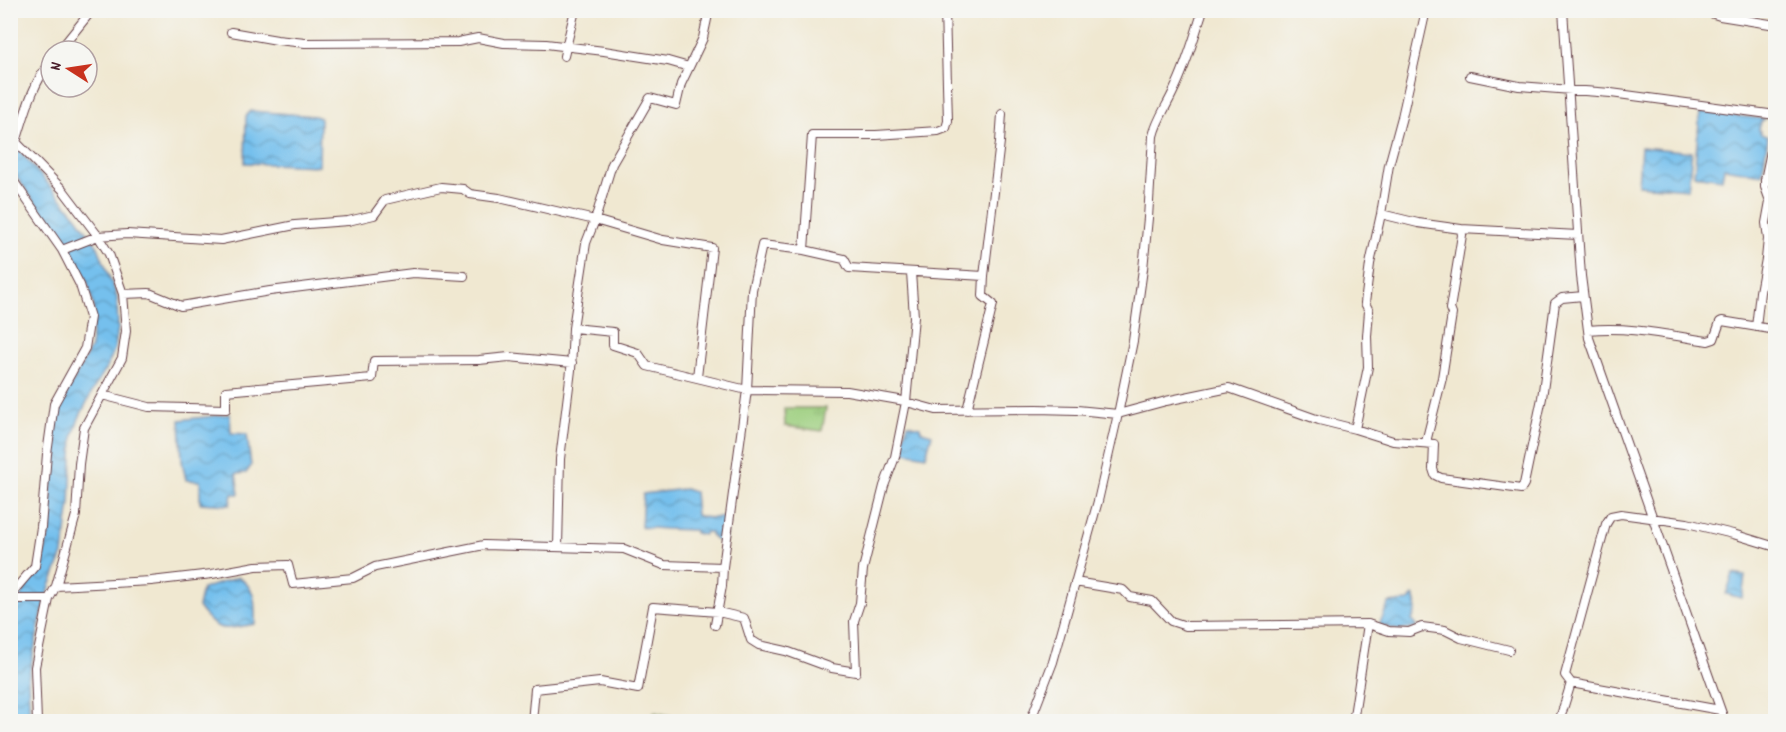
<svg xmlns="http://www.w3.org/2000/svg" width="1786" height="732" font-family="Dekko,sans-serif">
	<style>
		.park { fill: url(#park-tufts); stroke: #747755; stroke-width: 1.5 }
		.water { fill: url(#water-waves); stroke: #5f708c; stroke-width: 1.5 }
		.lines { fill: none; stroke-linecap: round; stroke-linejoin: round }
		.minor-casing { stroke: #633d44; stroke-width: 10 }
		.minor { stroke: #fff; stroke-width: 8 }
	</style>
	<defs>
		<pattern id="park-tufts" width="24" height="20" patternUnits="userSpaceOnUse" patternTransform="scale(1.5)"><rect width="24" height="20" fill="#9dcf7f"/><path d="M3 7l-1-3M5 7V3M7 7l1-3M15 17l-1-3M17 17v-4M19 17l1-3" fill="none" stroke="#89b16e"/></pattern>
		<pattern id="water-waves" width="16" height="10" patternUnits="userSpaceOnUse" patternTransform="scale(1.5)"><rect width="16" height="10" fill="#74c0ed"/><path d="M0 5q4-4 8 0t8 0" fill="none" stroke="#619bc0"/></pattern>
	</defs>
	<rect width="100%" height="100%" fill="#f6f6f2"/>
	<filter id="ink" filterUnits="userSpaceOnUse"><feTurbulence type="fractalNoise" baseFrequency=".0167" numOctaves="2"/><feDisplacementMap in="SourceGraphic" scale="12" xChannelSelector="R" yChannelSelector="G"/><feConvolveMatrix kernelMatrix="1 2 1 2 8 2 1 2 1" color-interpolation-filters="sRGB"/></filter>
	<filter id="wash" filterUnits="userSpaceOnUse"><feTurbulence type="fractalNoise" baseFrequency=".008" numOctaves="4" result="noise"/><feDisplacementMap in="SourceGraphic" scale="24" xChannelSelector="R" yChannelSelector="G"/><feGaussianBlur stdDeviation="1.35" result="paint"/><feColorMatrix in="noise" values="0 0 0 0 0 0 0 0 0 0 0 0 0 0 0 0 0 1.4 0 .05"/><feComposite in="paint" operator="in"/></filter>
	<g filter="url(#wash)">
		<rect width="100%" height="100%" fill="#f0e8d1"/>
		<path class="park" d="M784,408H826L822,431L785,426Z
			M654,712L688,720V721H652Z"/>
		<path class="water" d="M251,111L315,116L320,118L319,166L245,163L246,116Z
			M1700,112L1765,119L1761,122L1759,129L1761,134L1768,137L1762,174L1724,168L1722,179L1694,175Z
			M10,140L77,217L98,247L117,297L118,328L115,348L107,367L95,386L79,418L73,436L70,503L63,554L50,586L40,622L28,679L30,722L11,721L10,624L13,609L43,559L51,526V465L56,418L60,406L91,347L94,307L87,280L72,254L11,169Z
			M1641,147L1692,152L1688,189L1638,185Z
			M230,414L231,433L247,434L251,466L246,473L236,474L239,494H232L230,505L200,503V481L186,480L182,461L180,420Z
			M908,424L920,427L921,431L932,434L926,456L899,451Z
			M685,489L694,492L696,515C705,520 717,517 727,517L725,542L715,540L711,535V532H706L704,535L695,533V530H691L665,529L641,527L643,494Z
			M1733,574L1745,576L1742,598L1726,594Z
			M238,577C257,589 255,603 255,624C223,629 219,635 198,607L202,589Z
			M1413,595C1419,604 1416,612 1412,620L1417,628L1398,630L1379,625L1389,603L1409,601Z"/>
	</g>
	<g filter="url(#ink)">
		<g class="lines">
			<g class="minor-casing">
				<path id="minor" d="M1563,10L1581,276L1589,338L1725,722
					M1701,10L1720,16L1776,25
					M231,32L277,40L305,43L458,42L478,38L504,43L546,44L604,51L668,61L689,67
					M59,51L92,10
					M564,56L575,10
					M1470,76L1519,86L1611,93L1776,115
					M10,176L62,250L80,285L90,317L85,348L54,404L47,454L41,527L35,566L10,595
					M1381,214L1418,223L1461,229L1462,235L1450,309L1452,314L1442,378L1426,442
					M1461,229L1578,235
					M62,250L98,236L127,234L221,240L295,225L348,221L374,215L385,200L441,187L463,189L470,194L499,198L595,220L663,240L712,248L697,377
					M804,250L812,135H876L938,131L946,128L948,121L945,10
					M984,276L1000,142L1002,114
					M123,294L149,293L181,306L270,291L413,273L464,276
					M1756,327L1760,292L1766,259L1768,239L1766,223L1770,201L1765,187V180L1776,127
					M573,328L613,332V345L638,353L647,366L747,390L847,391L899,400L936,410L1036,409L1077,410L1118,414L1166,401L1229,388L1319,420L1355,429L1393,441L1434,444L1433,469L1435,475L1441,478L1521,489L1524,484L1542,398L1555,303L1562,298L1583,296
					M1588,330C1629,326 1668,335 1708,341L1714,339L1720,322L1722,321L1776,330
					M102,395L149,407L226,409V391L372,378L374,361L479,360L509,357L572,363
					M1355,429L1368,367L1367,336L1369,311L1365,303L1370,264L1381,214L1389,165L1402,117L1426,10
					M558,547L560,459L571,370L573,328L586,243L595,220L612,164L650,98L676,105L681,84L703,38L709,10
					M1075,582L1123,590L1130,597L1152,601L1171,621L1186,626L1368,624L1353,722
					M56,586L151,581L212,574L256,566L288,565L293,584L353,578L375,567L484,545L624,549L664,565L723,567L747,390L752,290L762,245L804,250L844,259L849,268L984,276L983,296L993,304L967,410
					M10,599H49
					M1368,624L1389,631L1409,632L1422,627L1445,630L1461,638L1509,650
					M715,625L722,586L723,567
					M1571,683L1565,675L1606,524L1611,516L1621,514L1687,523L1733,534L1776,547
					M37,722L35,667L49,599L56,586L76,515L79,464L84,428L122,358L126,331L123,294L109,254L98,236L63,190L16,142C25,114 32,84 51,61
					M532,722L535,689L600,682L638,689L653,607L718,612L744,618L751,640L759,645L786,651L832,668L856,672L854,621L860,603L863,569L884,486L895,457L906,402L914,317L911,272
					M1030,722L1053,662L1098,501L1118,414L1133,341L1143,269L1148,218L1153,136C1157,119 1167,106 1174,90C1187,64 1194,37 1203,10
					M1559,722L1571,683L1720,710"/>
			</g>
			<use href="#minor" class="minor"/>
		</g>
	</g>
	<rect width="1786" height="732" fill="none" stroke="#f6f6f2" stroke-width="36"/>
	<g transform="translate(69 69) rotate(282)"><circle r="28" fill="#f6f6f2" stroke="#b1a0a2" stroke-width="1.5"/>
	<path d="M0-4.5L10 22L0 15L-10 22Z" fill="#c8321e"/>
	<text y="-9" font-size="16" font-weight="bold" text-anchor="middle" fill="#4a1f2b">N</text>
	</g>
</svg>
